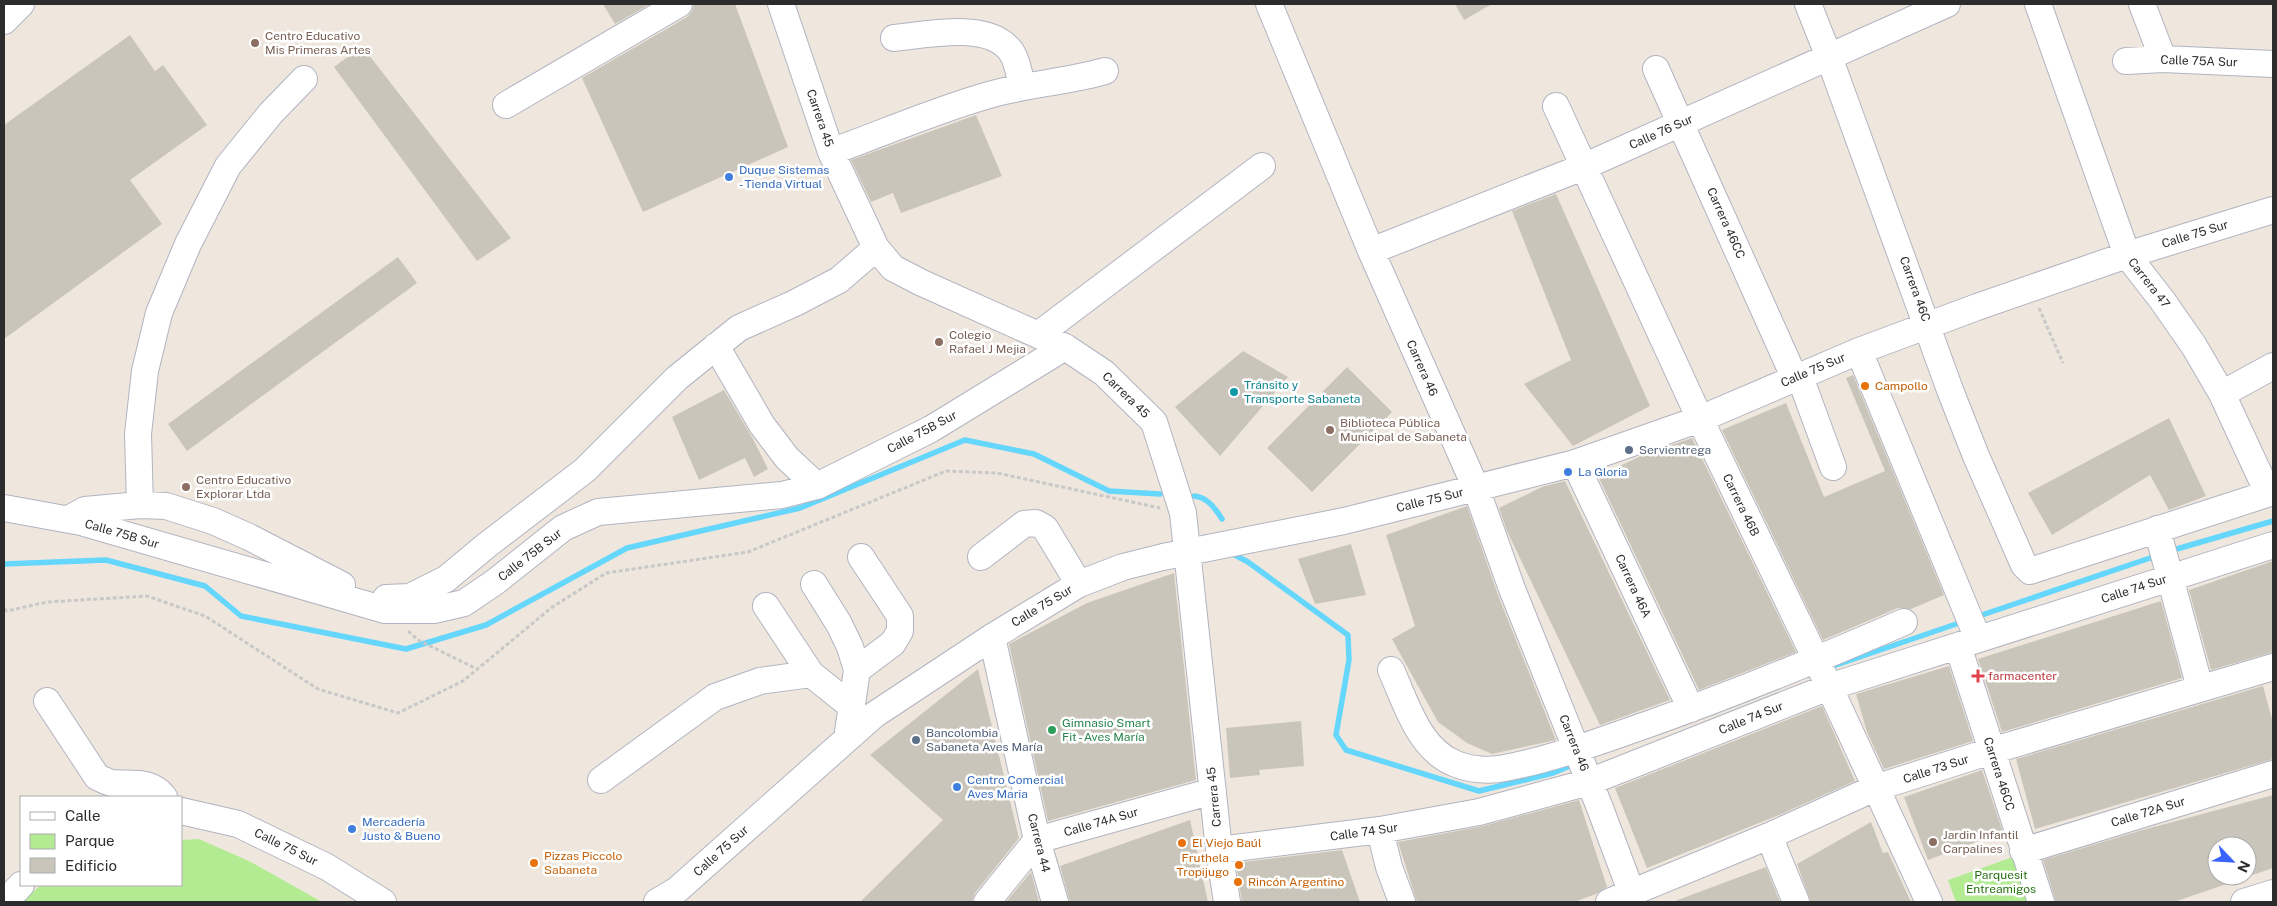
<svg xmlns="http://www.w3.org/2000/svg" width="2277" height="906" font-family="'Public Sans',sans-serif">
	<style>
		.green { fill: #b3eb93 }
		.lines { fill: none; stroke-linecap: round; stroke-linejoin: round }
		.stream { stroke: #65d6fc; stroke-width: 5.5 }
		.building { fill: #cac5bb }
		.minor-casing { stroke: #b1b4c1; stroke-width: 28 }
		.path { stroke: #c8c8c8; stroke-width: 3; stroke-dasharray: 4 2.5; stroke-linecap: butt }
		.minor { stroke: #fff; stroke-width: 26 }
		.education-dot { fill: #8d6e63; stroke: #fff; stroke-width: 2 }
		.shop-dot { fill: #3f7fe0; stroke: #fff; stroke-width: 2 }
		.food-dot { fill: #e8710a; stroke: #fff; stroke-width: 2 }
		.culture-dot { fill: #0f9aa8; stroke: #fff; stroke-width: 2 }
		.service-dot { fill: #5c6f8a; stroke: #fff; stroke-width: 2 }
		.health-dot { fill: #e0444e; stroke: #fff; stroke-width: 2 }
		.leisure-dot { fill: #2e9e5b; stroke: #fff; stroke-width: 2 }
		.labels { text-anchor: middle; dominant-baseline: central; stroke-width: 5; stroke-linejoin: round; paint-order: stroke }
		.education-label { font-size: 12px; fill: #785e54; stroke: #fff; text-anchor: start }
		.street-label { font-size: 12px; fill: #2c2c2c; stroke: #fff }
		.shop-label { font-size: 12px; fill: #366cbe; stroke: #fff; text-anchor: start }
		.culture-label { font-size: 12px; fill: #0d838f; stroke: #fff; text-anchor: start }
		.food-label { font-size: 12px; fill: #c56008; stroke: #fff; text-anchor: start }
		.service-label { font-size: 12px; fill: #4e5e75; stroke: #fff; text-anchor: start }
		.health-label { font-size: 12px; fill: #be3a42; stroke: #fff; text-anchor: start }
		.leisure-label { font-size: 12px; fill: #27864d; stroke: #fff; text-anchor: start }
		.park-label { font-size: 12px; fill: #287312; stroke: #fff }
	</style>
	<rect width="100%" height="100%" fill="#efe7dd"/>
	<path class="green" d="M199,839L249,861L322,902H21L41,885H181V840Z
		M2013,857L2029,902H1956L1948,880Z"/>
	<g class="lines">
		<path class="stream" d="M1194,496C1207,497 1215,508 1222,519
			M2170,551L2273,521
			M1233,554L1248,562L1348,635L1349,660L1336,735L1346,750L1479,791L1553,773L1575,764
			M4,564L106,560L205,586L241,616L406,649L486,625L627,548L800,508L965,440L1034,454L1109,491L1160,494
			M1976,617L2156,556
			M1836,665L1965,621"/>
	</g>
	<path class="building" d="M603,4H650L615,24Z
		M694,4H735L788,147L643,212L582,78L687,17L692,11Z
		M1455,4H1492L1464,20Z
		M130,35L155,71L163,65L207,125L130,180L162,224L4,339V125Z
		M362,46L511,238L477,261L334,67Z
		M976,115L1002,176L901,213L893,193L871,202L851,160Z
		M1556,194L1650,406L1573,446L1524,384L1571,360L1512,211Z
		M398,257L417,283L187,451L168,424Z
		M1243,351L1288,377L1220,456L1175,407Z
		M1347,367L1392,412L1312,492L1267,448Z
		M1853,375L1944,595L1911,609L1898,608L1823,640L1722,430L1786,403L1824,497L1885,471L1846,378Z
		M724,390L753,439L768,469L754,477L745,458L699,480L672,417Z
		M2169,418L2206,496L2169,510L2150,475L2052,535L2028,493Z
		M1692,438L1796,652L1699,690L1598,476L1643,455Z
		M1565,481L1670,700L1600,725L1507,531L1499,508L1542,487Z
		M1467,506L1498,595L1556,740L1492,754L1467,743L1438,722L1392,639L1415,626L1386,535Z
		M1351,544L1366,595L1315,604L1298,559Z
		M2273,561V652L2211,670L2189,590Z
		M1174,573L1196,780L1048,821L1009,644L1087,603Z
		M2161,601L2182,678L2002,732L1978,659Z
		M1949,666L1973,741L1884,769L1867,732L1856,694Z
		M978,669L1019,838L975,893L972,902H860L943,820L870,755Z
		M2263,686L2273,723V759L2035,829L2016,759Z
		M1822,706L1855,781L1779,815L1647,868L1615,788Z
		M1301,721L1304,766L1259,770L1260,775L1230,778L1226,728Z
		M1982,770L2003,832L1928,860L1904,797Z
		M2273,795V868L2247,877V846H2217V876H2243L2244,878L2174,902H2056L2043,860L2139,831Z
		M1579,800L1607,887L1596,894L1574,902H1417L1398,842L1483,826Z
		M1190,820L1208,902H1070L1060,866Z
		M1871,822L1883,853L1888,852L1911,902H1811L1797,864Z
		M1342,850L1360,902H1242L1236,863Z
		M1766,867L1780,902H1675V901Z
		M1031,872L1039,902H1006Z"/>
	<g class="lines">
		<g class="minor-casing">
			<path id="minor" d="M781,4L831,152L876,248L893,268L922,283L1065,347L1104,373L1154,422L1183,513L1219,850L1227,902
				M1269,4L1371,251L1476,488L1512,589L1600,808L1635,902
				M1808,4L1829,57L1950,390L1976,456L2024,565L2030,571L2273,492
				M2038,4L2127,255L2162,300L2194,346L2222,394L2268,493
				M2142,4L2163,59
				M4,21L21,4
				M894,38C927,35 991,20 1012,53C1018,62 1019,77 1023,87
				M2126,61L2163,59L2273,64
				M1656,69L1795,379
				M506,105L679,4
				M1556,106L1700,419L1827,682L1929,902
				M831,152C883,133 936,110 989,95C1027,84 1067,82 1105,71
				M1371,251L1583,167L1947,4
				M1038,335L1262,166
				M716,346L762,425L787,458L817,486
				M1859,351L1978,639
				M1800,377L1833,467
				M2222,394L2273,366
				M1575,463L1691,709
				M140,505L138,434L145,371L159,313L188,244L228,166L271,113L304,79
				M4,508L81,522L385,610H434L464,603L495,582L563,528L598,512L782,495L817,486L931,429L1065,347
				M68,519L85,510L140,505L166,506L213,521L249,537L342,585
				M2157,529L2200,688
				M981,557L1024,524L1036,523L1045,528L1079,584
				M814,584L839,624L850,647L857,670L847,739
				M386,598L410,597L446,579L487,545L585,470L677,378L739,328L795,303L839,280L876,248
				M766,606L811,674L850,705
				M992,637L1037,840L1055,902
				M1958,646L2041,902
				M857,670L893,643L900,631V616L861,557
				M1391,670C1406,703 1419,750 1456,764C1470,770 1490,771 1505,768C1553,759 1600,741 1646,725C1734,694 1819,659 1904,622
				M47,701L97,777C102,779 107,782 112,783C132,785 150,779 164,797
				M601,780L715,697L760,681L811,674
				M181,811L238,824L327,867L383,902
				M1380,830L1389,867L1402,902
				M1769,836L1796,902
				M1219,850L1380,830L1479,812L1589,782L1829,687L2273,545
				M2023,851L2273,774
				M5,902L21,885
				M657,902L677,890L874,715L992,637L1079,584L1123,567L1163,557L1344,521L1575,463L1700,419L1859,351L1977,307L2127,255L2273,210
				M987,902L1037,840L1213,791
				M1609,902L1769,836L1875,788L1991,751L2273,667
				M2244,902L2273,893"/>
		</g>
		<path class="path" d="M2039,308L2063,363
			M4,609L7,611L47,602L147,596L205,616L318,689L398,713L463,681L551,608L606,573L748,552L946,471L997,473L1160,508
			M408,631L418,640L477,669"/>
		<use href="#minor" class="minor"/>
	</g>
	<g class="education-dot">
		<circle cx="255" cy="43" r="5"/>
		<circle cx="939" cy="342" r="5"/>
		<circle cx="1330" cy="430" r="5"/>
		<circle cx="186" cy="487" r="5"/>
		<circle cx="1933" cy="842" r="5"/>
	</g>
	<g class="shop-dot">
		<circle cx="729" cy="177" r="5"/>
		<circle cx="1568" cy="472" r="5"/>
		<circle cx="957" cy="787" r="5"/>
		<circle cx="352" cy="829" r="5"/>
	</g>
	<g class="food-dot">
		<circle cx="1865" cy="386" r="5"/>
		<circle cx="1182" cy="843" r="5"/>
		<circle cx="534" cy="863" r="5"/>
		<circle cx="1239" cy="865" r="5"/>
		<circle cx="1238" cy="882" r="5"/>
	</g>
	<circle class="culture-dot" cx="1234" cy="392" r="5"/>
	<g class="service-dot">
		<circle cx="1629" cy="450" r="5"/>
		<circle cx="916" cy="740" r="5"/>
	</g>
	<path class="health-dot" d="M1975.5 668.5h5v5h5v5h-5v5h-5v-5h-5v-5h5z"/>
	<circle class="leisure-dot" cx="1052" cy="730" r="5"/>
	<g class="labels">
		<g class="education-label">
			<text x="265" y="36">Centro Educativo<tspan x="265" dy="14">Mis Primeras Artes</tspan></text>
			<text x="949" y="335">Colegio<tspan x="949" dy="14">Rafael J Mejia</tspan></text>
			<text x="1340" y="423">Biblioteca Pública<tspan x="1340" dy="14">Municipal de Sabaneta</tspan></text>
			<text x="196" y="480">Centro Educativo<tspan x="196" dy="14">Explorar Ltda</tspan></text>
			<text x="1943" y="835">Jardin Infantil<tspan x="1943" dy="14">Carpalines</tspan></text>
		</g>
		<g class="street-label">
			<text transform="translate(2199 61) rotate(2)">Calle 75A Sur</text>
			<text transform="translate(820 118) rotate(71)">Carrera 45</text>
			<text transform="translate(1661 132) rotate(-24)">Calle 76 Sur</text>
			<text transform="translate(1726 223) rotate(66)">Carrera 46CC</text>
			<text transform="translate(2195 234) rotate(-17)">Calle 75 Sur</text>
			<text transform="translate(2149 283) rotate(52)">Carrera 47</text>
			<text transform="translate(1915 289) rotate(70)">Carrera 46C</text>
			<text transform="translate(1422 368) rotate(66)">Carrera 46</text>
			<text transform="translate(1813 370) rotate(-23)">Calle 75 Sur</text>
			<text transform="translate(1126 395) rotate(44)">Carrera 45</text>
			<text transform="translate(922 432) rotate(-28)">Calle 75B Sur</text>
			<text transform="translate(1430 500) rotate(-14)">Calle 75 Sur</text>
			<text transform="translate(1741 505) rotate(64)">Carrera 46B</text>
			<text transform="translate(122 534) rotate(16)">Calle 75B Sur</text>
			<text transform="translate(530 555) rotate(-38)">Calle 75B Sur</text>
			<text transform="translate(1633 586) rotate(65)">Carrera 46A</text>
			<text transform="translate(2134 589) rotate(-18)">Calle 74 Sur</text>
			<text transform="translate(1042 606) rotate(-31)">Calle 75 Sur</text>
			<text transform="translate(1751 718) rotate(-22)">Calle 74 Sur</text>
			<text transform="translate(1574 743) rotate(68)">Carrera 46</text>
			<text transform="translate(1936 769) rotate(-18)">Calle 73 Sur</text>
			<text transform="translate(1999 774) rotate(72)">Carrera 46CC</text>
			<text transform="translate(1214 797) rotate(-96)">Carrera 45</text>
			<text transform="translate(2148 812) rotate(-17)">Calle 72A Sur</text>
			<text transform="translate(1101 822) rotate(-16)">Calle 74A Sur</text>
			<text transform="translate(1364 832) rotate(-8)">Calle 74 Sur</text>
			<text transform="translate(1039 843) rotate(76)">Carrera 44</text>
			<text transform="translate(286 847) rotate(26)">Calle 75 Sur</text>
			<text transform="translate(721 851) rotate(-42)">Calle 75 Sur</text>
		</g>
		<g class="shop-label">
			<text x="739" y="170">Duque Sistemas<tspan x="739" dy="14">- Tienda Virtual</tspan></text>
			<text x="1578" y="472">La Gloria</text>
			<text x="967" y="780">Centro Comercial<tspan x="967" dy="14">Aves Maria</tspan></text>
			<text x="362" y="822">Mercadería<tspan x="362" dy="14">Justo &amp; Bueno</tspan></text>
		</g>
		<g class="culture-label">
			<text x="1244" y="385">Tránsito y<tspan x="1244" dy="14">Transporte Sabaneta</tspan></text>
		</g>
		<g class="food-label">
			<text x="1875" y="386">Campollo</text>
			<text x="1192" y="843">El Viejo Baúl</text>
			<text x="544" y="856">Pizzas Piccolo<tspan x="544" dy="14">Sabaneta</tspan></text>
			<text x="1229" y="858" text-anchor="end">Fruthela<tspan x="1229" dy="14">Tropijugo</tspan></text>
			<text x="1248" y="882">Rincón Argentino</text>
		</g>
		<g class="service-label">
			<text x="1639" y="450">Servientrega</text>
			<text x="926" y="733">Bancolombia<tspan x="926" dy="14">Sabaneta Aves María</tspan></text>
		</g>
		<g class="health-label">
			<text x="1988" y="676">farmacenter</text>
		</g>
		<g class="leisure-label">
			<text x="1062" y="723">Gimnasio Smart<tspan x="1062" dy="14">Fit - Aves María</tspan></text>
		</g>
		<g class="park-label">
			<text x="2001" y="875">Parquesit<tspan x="2001" dy="14">Entreamigos</tspan></text>
		</g>
	</g>
	<rect width="2277" height="906" fill="none" stroke="#2c2c2c" stroke-width="10"/>
	<rect x="20" y="796" width="162" height="90" fill="#ffffff" stroke="#ababab"/>
	<rect x="30" y="812" width="25" height="8" fill="#ffffff" stroke="#ababab"/>
	<text x="65" y="821" font-size="15" fill="#2c2c2c">Calle</text>
	<rect x="30" y="834" width="25" height="15" fill="#b3eb93" stroke="#ababab"/>
	<text x="65" y="846" font-size="15" fill="#2c2c2c">Parque</text>
	<rect x="30" y="858" width="25" height="15" fill="#cac5bb" stroke="#ababab"/>
	<text x="65" y="871" font-size="15" fill="#2c2c2c">Edificio</text>
	<g transform="translate(2232 861) rotate(115)"><circle r="24" fill="#ffffff" stroke="#ababab"/>
	<path d="M0-4L9 19L0 12L-9 19Z" fill="#3a62ff"/>
	<text y="-8" font-size="14" font-weight="bold" text-anchor="middle" fill="#2c2c2c">N</text>
	</g>
</svg>
